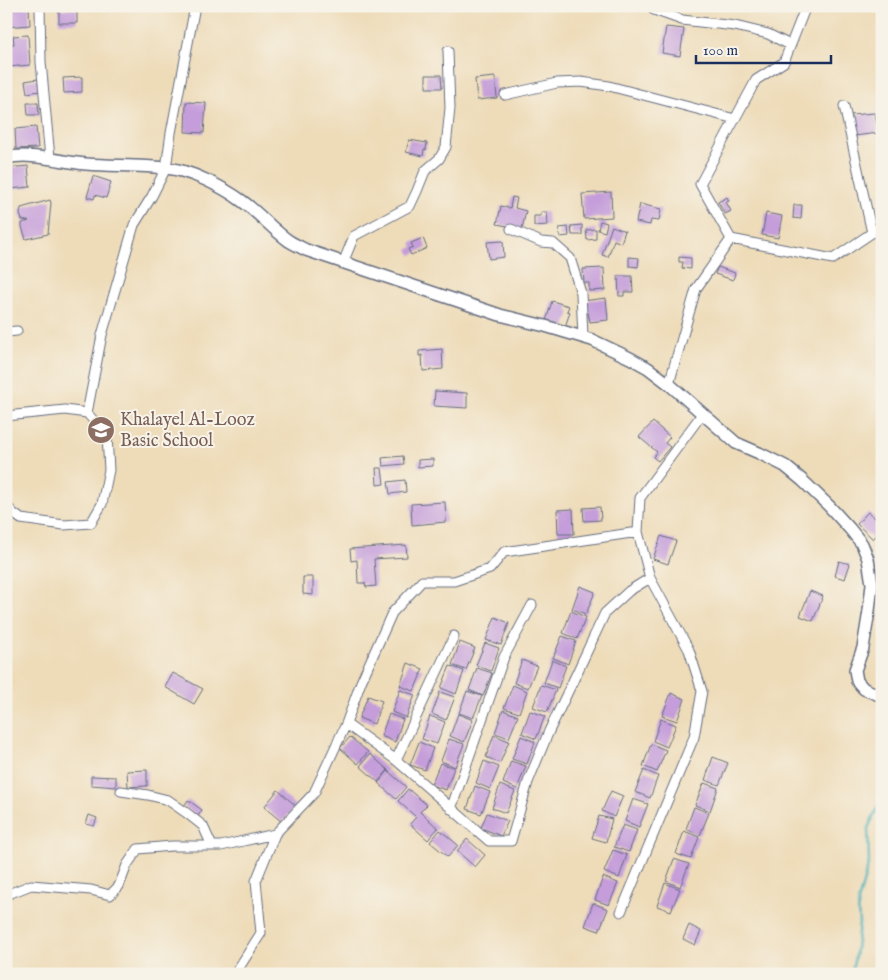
<svg xmlns="http://www.w3.org/2000/svg" width="888" height="980" font-family="'IM FELL English',serif">
	<style>
		.lines { fill: none; stroke-linecap: round; stroke-linejoin: round }
		.stream { stroke: #3cadb7; stroke-width: 2.5 }
		.building { fill: #c49dda }
		.minor-casing { stroke: #656c7e; stroke-width: 11 }
		.tertiary-casing { stroke: #656c7e; stroke-width: 14 }
		.minor { stroke: #fff; stroke-width: 9 }
		.tertiary { stroke: #fff; stroke-width: 11 }
		.labels { text-anchor: middle; dominant-baseline: central; stroke-width: 4; stroke-linejoin: round; paint-order: stroke }
		.education-label { font-size: 18px; fill: #785e54; stroke: #f7f3e8; text-anchor: start }
	</style>
	<rect width="100%" height="100%" fill="#f7f3e8"/>
	<filter id="ink" filterUnits="userSpaceOnUse"><feTurbulence type="fractalNoise" baseFrequency=".02" numOctaves="2"/><feDisplacementMap in="SourceGraphic" scale="10" xChannelSelector="R" yChannelSelector="G"/><feConvolveMatrix kernelMatrix="1 2 1 2 8 2 1 2 1" color-interpolation-filters="sRGB"/></filter>
	<filter id="wash" filterUnits="userSpaceOnUse"><feTurbulence type="fractalNoise" baseFrequency=".0096" numOctaves="4" result="noise"/><feDisplacementMap in="SourceGraphic" scale="20" xChannelSelector="R" yChannelSelector="G"/><feGaussianBlur stdDeviation="1.12" result="paint"/><feColorMatrix in="noise" values="0 0 0 0 0 0 0 0 0 0 0 0 0 0 0 0 0 1.4 0 .05"/><feComposite in="paint" operator="in"/></filter>
	<g filter="url(#wash)">
		<rect width="100%" height="100%" fill="#eedcb9"/>
		<g class="lines">
			<path class="stream" d="M851,974L855,957L859,924L858,902L869,862L868,828L882,799"/>
		</g>
		<g id="blocks">
			<path class="building" d="M29,7L30,25L6,27V9Z
				M59,9H77V23H59Z
				M666,27L684,29L680,56L662,53Z
				M28,35L30,65L8,67L6,45L14,44L13,36Z
				M426,75H441L442,88H426Z
				M82,77V92L64,93L63,78Z
				M495,77L497,98L477,100L475,79Z
				M38,79L40,91L27,93L25,81Z
				M186,102L206,103L204,133L185,132Z
				M27,103H38L39,115H28Z
				M875,113L878,133L854,136L851,115Z
				M36,127L38,148L16,149L15,129Z
				M409,140L427,143L426,150L424,149L423,156L406,152Z
				M28,166L30,187L10,189L8,168Z
				M93,176L111,182L106,198L95,195L94,199L87,197Z
				M611,192L612,217L584,219L582,194Z
				M512,197L517,198L515,208L526,211L522,229L497,224L501,206L510,208Z
				M727,197L729,201L726,202L731,211L725,214L718,202Z
				M50,200L51,203L48,234L26,239L22,227V223L29,221L22,220L20,214L21,208Z
				M640,204L661,209L659,221L651,220L650,225L636,222Z
				M794,205H802L801,219L793,218Z
				M541,212H547L548,225L534,226V216H541Z
				M766,213L782,216L778,238L762,235Z
				M600,221L607,223L605,232L598,230Z
				M582,225V235H572L571,226Z
				M612,226L625,231L621,243L614,240L608,257L602,255Z
				M568,227L569,236L560,237L559,228Z
				M596,229V239L587,240L586,230Z
				M423,238L427,248L411,255L408,249L413,247L411,243Z
				M503,241L504,257L489,259L487,242Z
				M629,257L639,258L638,267L629,266Z
				M679,257L691,258V269L682,268L683,262H679Z
				M718,267L735,273L733,280L715,274Z
				M604,268L605,290L589,291V283H584L583,269Z
				M618,276H632L633,292H624V296H619Z
				M606,298L608,320L590,322L588,312H585L583,301Z
				M552,301L569,306L567,311L570,312L565,327L546,321Z
				M442,349L443,369L423,371L422,355L419,356V351Z
				M435,391L467,393V408L434,406Z
				M653,422L670,437L665,443L670,447L658,461L653,457L657,452L639,437Z
				M403,456L404,464L383,466L382,458Z
				M433,459V466L418,467V460Z
				M376,468H382L384,484L377,485Z
				M405,480L406,492L390,494L388,482Z
				M445,502L446,522L412,525L411,504Z
				M600,507L601,520L584,521L583,508Z
				M573,509L574,534H558L557,510Z
				M868,512L882,524V529L873,539L857,524Z
				M661,536L676,541L668,564L653,559Z
				M406,545L407,557L374,559L376,586L366,587L365,583H358L357,560L351,561L350,549Z
				M839,561L850,564L845,579L835,576Z
				M303,577H313V595L303,594Z
				M580,586L595,592L586,614L572,609Z
				M810,591L823,596L813,621L800,616Z
				M571,611L586,617L577,639L563,633Z
				M495,617L509,623L501,645L486,640Z
				M562,636L576,641L568,664L553,658Z
				M460,642L475,648L466,670L452,665Z
				M485,643L499,648L491,671L476,665Z
				M522,660L537,666L528,688L514,683Z
				M552,660L566,666L558,688L544,683Z
				M408,663L423,669L414,691L400,686Z
				M450,666L464,671L456,694L441,688Z
				M477,668L492,673L483,696L469,690Z
				M173,673L203,689L194,704L165,687Z
				M513,685L527,691L519,713L504,708Z
				M541,685L556,690L547,712L533,707Z
				M400,690L415,695L406,718L392,712Z
				M467,691L482,696L473,718L459,713Z
				M440,692L455,697L446,720L432,714Z
				M671,693L685,699L677,721L662,716Z
				M368,696L382,701L374,724L359,718Z
				M503,710L518,716L509,738L495,733Z
				M530,711L545,716L536,739L522,733Z
				M389,714L403,719L395,742L381,736Z
				M458,714L473,720L464,742L450,736Z
				M430,716L445,722L437,744L422,739Z
				M661,719L676,725L667,747L653,741Z
				M494,735L509,741L500,763L486,757Z
				M521,736L535,742L527,764L512,759Z
				M350,737L368,752L358,764L340,748Z
				M449,739L464,744L455,767L441,761Z
				M419,742L433,748L425,770L410,765Z
				M651,744L666,750L657,772L643,766Z
				M370,754L388,770L378,782L360,766Z
				M713,757L728,763L719,785L705,780Z
				M484,761L499,767L490,789L476,783Z
				M511,761L526,766L517,789L503,783Z
				M440,763L454,768L446,790L431,785Z
				M147,770V786L128,787L127,771Z
				M644,770L658,776L650,798L635,792Z
				M388,771L406,787L396,799L378,783Z
				M91,776L116,777V787L91,785Z
				M704,783L718,788L710,811L695,805Z
				M500,785L515,791L506,813L492,808Z
				M475,786L490,792L481,814L467,809Z
				M408,789L427,805L420,812L438,828L428,840L410,824L416,817L398,801Z
				M278,790L296,806L282,822L264,807Z
				M611,791L623,796L614,817L602,811Z
				M633,799L648,804L639,827L625,821Z
				M188,800L202,810L198,816L184,806Z
				M694,807L709,813L700,835L686,829Z
				M487,813L508,821L501,836L481,828Z
				M89,815L97,818L94,826L86,824Z
				M599,816L612,819L606,842L592,838Z
				M623,825L637,830L629,852L614,847Z
				M440,830L458,845L448,857L430,842Z
				M684,831L699,837L691,859L676,854Z
				M467,839L485,855L475,867L457,851Z
				M613,850L627,855L619,878L604,872Z
				M674,859L689,864L680,887L666,881Z
				M603,877L618,883L609,905L595,900Z
				M665,883L680,889L671,911L657,906Z
				M593,903L608,909L599,931L585,926Z
				M689,925L701,931L695,945L683,939Z"/>
		</g>
	</g>
	<g filter="url(#ink)">
		<use href="#blocks" fill-opacity="0" stroke="#656c7e" stroke-width="1"/>
		<g class="lines">
			<g class="minor-casing">
				<path id="minor" d="M40,6L41,62L50,158
					M654,6V10L682,20L735,26L768,34L790,45
					M505,95L557,83L581,82L609,86L735,119
					M844,106L872,233
					M511,229L541,242L553,243L570,258L581,293L583,337
					M731,239L833,259L882,226
					M343,263L354,236L410,206L417,191L425,171L439,159L446,147L450,108L448,51
					M6,332L17,331
					M669,384L696,289L731,239L700,184L756,80L784,62L806,6
					M87,413L102,335L134,225L152,196L166,168L171,133L195,6
					M6,416L65,410L87,413L107,436L109,470L102,504L91,523L64,525L21,519L13,513L6,505
					M346,724L396,760L489,841H511L528,782L549,731L574,679L605,613L629,591L650,578
					M396,760L454,636
					M121,791L148,795L168,800L188,814L203,826L212,846H221L275,834
					M451,809L504,657L532,605
					M6,895L31,885L91,890L110,895L119,886L127,865L138,849L172,846H212
					M621,912L694,737L702,691L689,650L650,578L638,532L640,498L702,414
					M235,974L261,933L256,881L275,834L314,793L346,724L361,682L392,613L422,581H454L490,569L504,552L638,532"/>
			</g>
			<g class="tertiary-casing">
				<path id="tertiary" d="M6,158C33,152 59,162 86,164C113,166 139,165 166,168C190,170 223,187 242,201C259,213 272,229 289,241C294,244 300,247 306,250L500,315L545,326L592,340L630,358L648,368L669,384L736,443L759,453L785,466L802,480L829,506L850,529L862,544L868,559L872,584L869,611L863,648L855,670L857,681L864,689L882,696"/>
			</g>
			<use href="#minor" class="minor"/>
			<use href="#tertiary" class="tertiary"/>
		</g>
	</g>
	<defs>
		<g id="school-disc" transform="scale(1.4375)"><circle r="9.5" fill="#8d6e63" stroke="#f7f3e8"/><path d="M0-5L7-2L0 1L-7-2ZM-4 1L0 2.5L4 1V4Q0 6-4 4Z" fill="#fff"/></g>
	</defs>
	<g fill-rule="evenodd">
		<use href="#school-disc" x="101" y="430"/>
	</g>
	<g class="labels">
		<g class="education-label">
			<text x="120" y="420">Khalayel Al-Looz<tspan x="120" dy="21">Basic School</tspan></text>
		</g>
	</g>
	<rect width="888" height="980" fill="none" stroke="#f7f3e8" stroke-width="25"/>
	<path d="M696 55v8h135v-8" fill="none" stroke="#1b2f5e" stroke-width="2.5"/>
	<text x="703" y="55" font-size="15" fill="#1b2f5e" stroke="#f7f3e8" stroke-width="4" paint-order="stroke">100 m</text>
</svg>
